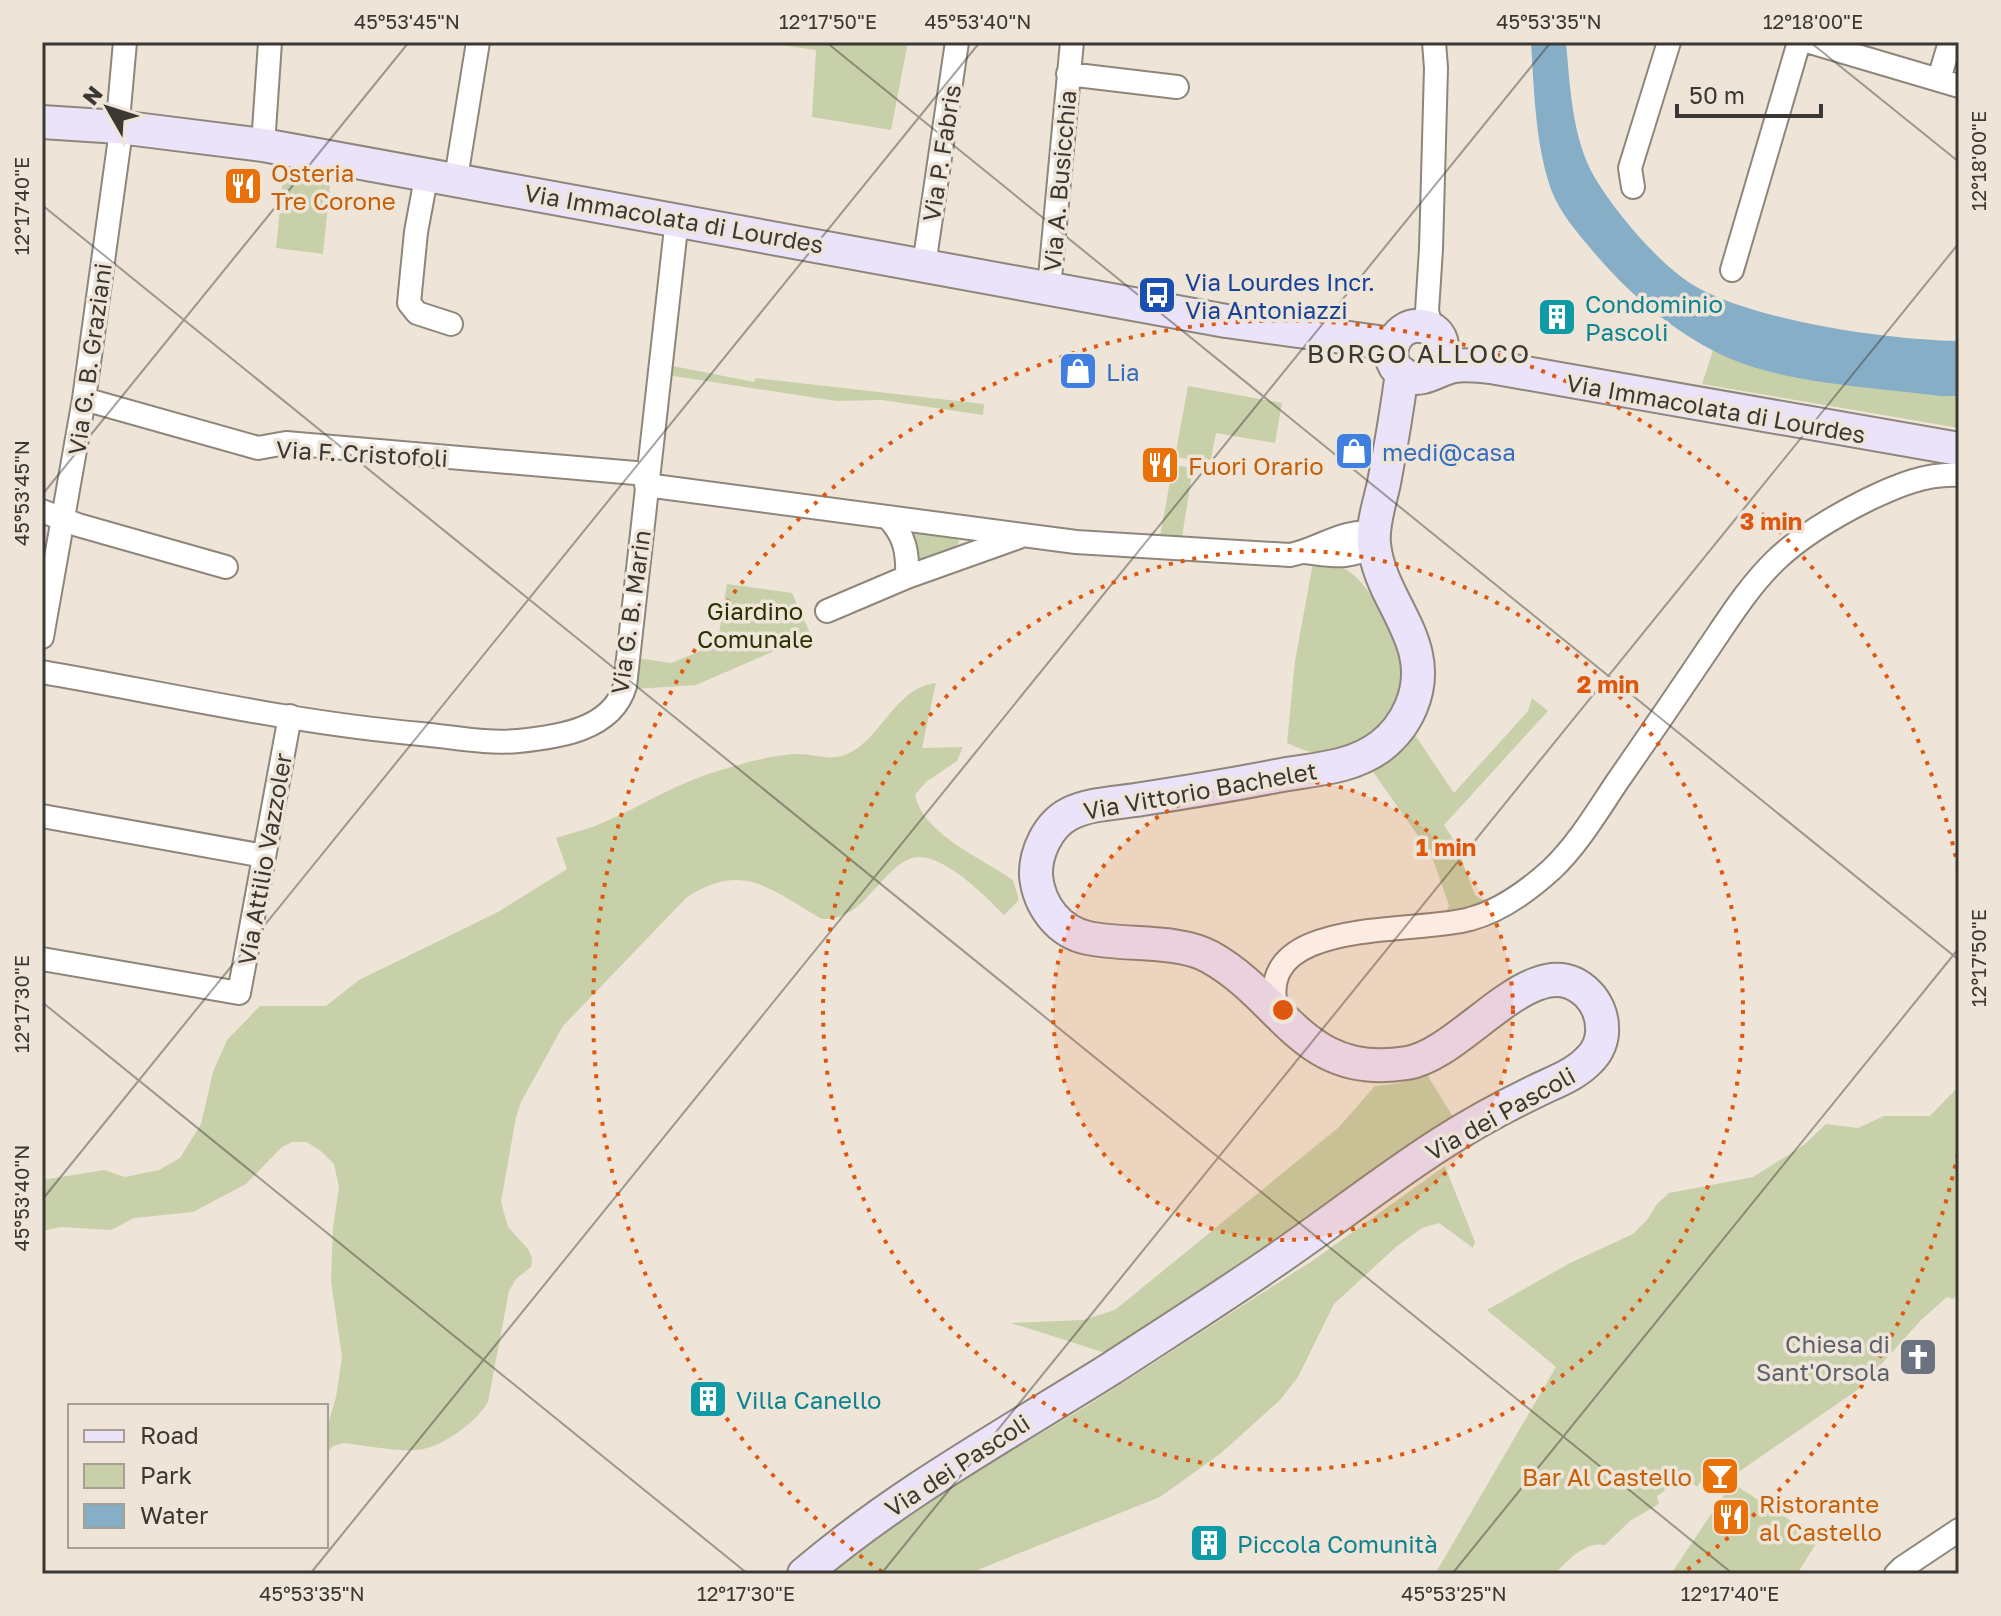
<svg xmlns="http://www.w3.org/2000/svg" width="2001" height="1616" font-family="'Golos Text',sans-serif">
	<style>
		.green { fill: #c7d0a9 }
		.water { fill: #87aec7 }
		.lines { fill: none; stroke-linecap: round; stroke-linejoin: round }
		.street-casing { stroke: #8e867a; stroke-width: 26 }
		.secondary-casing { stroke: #8e867a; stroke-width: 36 }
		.street { stroke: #fff; stroke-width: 22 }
		.secondary { stroke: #ebe3fa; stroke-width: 32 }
		.ticks { fill: none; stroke: #3b3732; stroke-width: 2; stroke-opacity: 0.45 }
		.ring { fill: none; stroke: #df570e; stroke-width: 4; stroke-dasharray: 4 8 }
		.labels { text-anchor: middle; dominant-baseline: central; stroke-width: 7; stroke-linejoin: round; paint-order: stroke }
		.street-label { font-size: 24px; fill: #3b3732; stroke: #eee5d8 }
		.food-label { font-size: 24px; fill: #c56008; stroke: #eee5d8; text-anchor: start }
		.transit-label { font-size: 24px; fill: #164399; stroke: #eee5d8; text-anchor: start }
		.culture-label { font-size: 24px; fill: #0d838f; stroke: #eee5d8; text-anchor: start }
		.shop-label { font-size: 24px; fill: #366cbe; stroke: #eee5d8; text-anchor: start }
		.park-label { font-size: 24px; fill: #2b3202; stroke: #eee5d8 }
		.worship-label { font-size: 24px; fill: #5b616d; stroke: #eee5d8; text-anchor: end }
		.neighbourhood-label { font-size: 26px; letter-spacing: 2px; fill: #3b3732; stroke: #eee5d8 }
		.centre { fill: #df570e; stroke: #eee5d8; stroke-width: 4 }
		.ring-label { font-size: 24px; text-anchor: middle; font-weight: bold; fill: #df570e; stroke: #eee5d8; stroke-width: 7; stroke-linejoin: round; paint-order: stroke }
		.neatline { fill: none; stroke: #3b3732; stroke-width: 3 }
		.ticks-label { font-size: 20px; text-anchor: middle; fill: #3b3732 }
	</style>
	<rect width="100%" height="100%" fill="#eee5d8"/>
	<path class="green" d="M761,42H908L891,130L812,117L816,50Z
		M284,169L331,176L323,254L276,248Z
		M1713,350C1782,383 1864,385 1939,396H1959V428L1702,384Z
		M668,365L754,382L756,378L984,404L983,415L882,400L836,401L667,375Z
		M1188,386L1282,403L1275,443L1216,433L1210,463L1175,457Z
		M1173,465L1193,468L1182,537L1160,536Z
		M912,530L953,535L959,541L958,546L922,562L917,561L910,533Z
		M1313,563C1323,564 1334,564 1343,568C1358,575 1368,591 1377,604C1402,642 1413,685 1381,723C1371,734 1360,742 1345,746C1316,754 1316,756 1287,743L1295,661Z
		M727,584L792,593L811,635L696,685L634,689L637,658L671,663L696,653L718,640Z
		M936,683L922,748L963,747L957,761L926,782L915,795C924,835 982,858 1013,880L1019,900L1004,915C987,897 939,849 912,858C896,863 882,882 870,894C857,909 842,920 822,919C771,890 743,860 686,898L563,1026L521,1102L516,1117L501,1202L508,1227L528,1249L532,1258L531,1267L516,1279L509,1291L488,1402C477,1422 439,1450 415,1450C392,1451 367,1446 344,1443L333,1446L326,1454V1431L336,1397L342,1357L331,1281L333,1228L339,1187L334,1164L322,1152L307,1142H292L282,1147L246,1184L193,1212L134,1218L111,1230L61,1227L42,1231V1180L104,1170L125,1177L159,1170L180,1158L201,1124L213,1072L227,1040L260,1006H326L359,980L498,912L567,869L556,838C571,833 587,830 602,823C636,809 668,788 703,776C729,767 771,754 799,754C813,754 827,760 841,756C880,746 892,688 936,683Z
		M1532,698L1548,711L1444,825L1455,842L1475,895L1487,903L1445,915L1449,905L1431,854L1371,769L1405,749L1415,735L1454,793L1528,711Z
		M1426,1073L1455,1120L1112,1355L1011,1323L1083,1320L1115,1310L1339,1127L1375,1086L1400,1083Z
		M1959,1086V1297L1957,1295L1953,1299L1947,1297L1921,1320L1860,1388L1737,1473L1717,1459L1697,1487L1684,1476L1657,1496L1659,1504L1630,1521L1605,1545C1584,1541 1568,1561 1554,1574H1435L1556,1367L1487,1310L1570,1263L1633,1234L1647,1220L1657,1204L1669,1193L1753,1177L1804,1145L1826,1124L1858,1128L1884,1116H1930Z
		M1445,1166L1475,1242L1473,1248L1439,1223L1422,1228L1396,1247L1334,1304L1298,1377L1280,1400L1220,1454L1160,1497L980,1569L976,1574H829L844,1559L969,1476L1087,1406L1315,1259Z
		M1732,1483L1819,1539L1797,1574H1671Z"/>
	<path class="water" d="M1531,42H1566C1570,86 1572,139 1595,178C1616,213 1659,264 1693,285C1754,321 1888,340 1959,341V396H1939C1874,387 1791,384 1731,359C1680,337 1633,298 1597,256C1578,233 1556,210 1548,180C1535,136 1534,88 1531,42Z"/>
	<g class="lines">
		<g class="street-casing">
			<path id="street" d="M1810,42L1959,86
				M1068,74L1177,87
				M1939,79L1950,42
				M263,145L270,42
				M427,173L416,232L409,303L417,313L451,324
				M456,178L478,42
				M1633,187L1630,168L1669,42
				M924,265L957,42
				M1732,270L1799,42
				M1049,288L1072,42
				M1432,330L1427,311L1431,249L1436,68L1434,42
				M84,399L258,448L286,443L647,474
				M646,485L1076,542L1290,555C1320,549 1342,529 1373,533
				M42,511L78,525L226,567
				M888,518C905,535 908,553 907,577
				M1305,552C1331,555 1351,561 1374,543
				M827,611L907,577L1019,537
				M42,637L84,399L119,145V109L125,42
				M42,672C168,694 294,723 421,734C453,737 487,744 518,741C558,737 612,730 625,686L677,219
				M42,816L264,856
				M42,959L239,993L290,716
				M1278,1014C1248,915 1415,935 1470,919C1500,911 1529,890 1552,869C1578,844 1597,812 1617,782C1647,739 1677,695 1706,652C1728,620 1748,587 1776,560C1802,535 1835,516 1867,500C1896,486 1926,473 1959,475
				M1896,1574L1902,1568L1959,1530"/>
		</g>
		<g class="secondary-casing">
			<path id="secondary" d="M42,122L119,127L263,145L1226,321L1393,344
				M1433,373C1446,357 1448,329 1421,326C1393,323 1379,363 1406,376C1423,383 1438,369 1454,366C1466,364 1479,366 1491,367L1959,449
				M804,1574C899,1493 1007,1434 1112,1368C1164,1334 1216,1301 1267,1266C1325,1227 1380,1183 1439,1145C1470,1125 1503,1107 1536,1091C1554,1082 1575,1075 1589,1060C1598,1052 1603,1039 1602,1027C1602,1015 1596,1002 1588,994C1536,941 1465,1054 1407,1063C1303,1080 1285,999 1210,957C1177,939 1125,946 1088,938C1059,932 1039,906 1036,876C1035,853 1048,825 1069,814C1090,803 1119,803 1142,799C1187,792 1231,785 1276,776C1312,769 1351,769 1381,746C1394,736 1405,721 1411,707C1438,643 1380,603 1374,544C1372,524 1380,502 1384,483C1391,446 1397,410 1402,373"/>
		</g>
		<use href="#street" class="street"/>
		<use href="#secondary" class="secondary"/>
	</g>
	<path class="ticks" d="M826,42L1959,960M1810,42L1959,162M42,205L1733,1574M42,495L409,42M42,1002L748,1574M42,1200L980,42M310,1574L1551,42M881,1574L1959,243M1452,1574L1959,948"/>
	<circle cx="1283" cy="1010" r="230" fill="#df570e" fill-opacity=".12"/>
	<g class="ring">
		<circle cx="1283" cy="1010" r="230"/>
		<circle cx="1283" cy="1010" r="460"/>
		<path d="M1958 1153A690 690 0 0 1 1684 1572M882 1572A690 690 0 1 1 1958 867"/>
	</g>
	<defs>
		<g id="restaurant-square" transform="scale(2)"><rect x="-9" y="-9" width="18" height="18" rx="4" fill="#e8710a" stroke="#eee5d8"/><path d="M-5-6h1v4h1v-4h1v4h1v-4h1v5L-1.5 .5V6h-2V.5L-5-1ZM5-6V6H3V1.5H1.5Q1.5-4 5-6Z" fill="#fff"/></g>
		<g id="bus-square" transform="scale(2)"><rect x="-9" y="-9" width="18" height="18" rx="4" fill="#1a4fb4" stroke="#eee5d8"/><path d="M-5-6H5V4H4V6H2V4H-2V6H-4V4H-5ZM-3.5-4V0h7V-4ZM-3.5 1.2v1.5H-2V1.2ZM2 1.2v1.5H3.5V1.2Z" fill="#fff"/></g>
		<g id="building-square" transform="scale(2)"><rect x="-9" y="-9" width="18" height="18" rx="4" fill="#0f9aa8" stroke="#eee5d8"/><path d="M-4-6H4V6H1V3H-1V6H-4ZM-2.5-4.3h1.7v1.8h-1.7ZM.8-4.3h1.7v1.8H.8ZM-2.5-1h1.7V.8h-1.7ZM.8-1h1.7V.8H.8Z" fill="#fff"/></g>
		<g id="shop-square" transform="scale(2)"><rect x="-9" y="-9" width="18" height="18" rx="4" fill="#3f7fe0" stroke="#eee5d8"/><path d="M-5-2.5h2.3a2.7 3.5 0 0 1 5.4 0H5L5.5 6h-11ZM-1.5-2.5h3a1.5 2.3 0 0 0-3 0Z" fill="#fff"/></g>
		<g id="church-square" transform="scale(2)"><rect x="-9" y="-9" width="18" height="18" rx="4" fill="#6b7280" stroke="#eee5d8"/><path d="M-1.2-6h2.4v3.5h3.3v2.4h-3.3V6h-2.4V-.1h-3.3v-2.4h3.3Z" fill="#fff"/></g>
		<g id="bar-square" transform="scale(2)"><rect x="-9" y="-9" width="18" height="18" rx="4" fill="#e8710a" stroke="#eee5d8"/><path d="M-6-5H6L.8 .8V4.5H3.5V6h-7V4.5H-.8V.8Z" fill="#fff"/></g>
	</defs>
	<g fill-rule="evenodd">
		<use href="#restaurant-square" x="243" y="186"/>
		<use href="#bus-square" x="1157" y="295"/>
		<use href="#building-square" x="1557" y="317"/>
		<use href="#shop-square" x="1078" y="371"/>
		<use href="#shop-square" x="1354" y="451"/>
		<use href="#restaurant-square" x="1160" y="465"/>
		<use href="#church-square" x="1918" y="1357"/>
		<use href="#building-square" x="708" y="1399"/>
		<use href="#bar-square" x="1720" y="1476"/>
		<use href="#restaurant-square" x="1731" y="1517"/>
		<use href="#building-square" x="1209" y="1543"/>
	</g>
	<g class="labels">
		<g class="street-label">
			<text transform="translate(941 153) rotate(-81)">Via P. Fabris</text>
			<text transform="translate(1059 181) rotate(-85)">Via A. Busicchia</text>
			<text transform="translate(674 218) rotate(10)">Via Immacolata di Lourdes</text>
			<text transform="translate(89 359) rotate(-82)">Via G. B. Graziani</text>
			<text transform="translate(1716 408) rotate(10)">Via Immacolata di Lourdes</text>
			<text transform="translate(362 453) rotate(3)">Via F. Cristofoli</text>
			<text transform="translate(630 612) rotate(-82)">Via G. B. Marin</text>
			<text transform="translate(1200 790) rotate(-10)">Via Vittorio Bachelet</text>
			<text transform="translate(264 859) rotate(-80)">Via Attilio Vazzoler</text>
			<text transform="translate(1500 1113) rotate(-29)">Via dei Pascoli</text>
			<text transform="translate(957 1465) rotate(-33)">Via dei Pascoli</text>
		</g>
		<g class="food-label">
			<text x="271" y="172">Osteria<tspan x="271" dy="28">Tre Corone</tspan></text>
			<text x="1188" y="465">Fuori Orario</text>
			<text x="1692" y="1476" text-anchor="end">Bar Al Castello</text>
			<text x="1759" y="1503">Ristorante<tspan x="1759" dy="28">al Castello</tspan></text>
		</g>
		<g class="transit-label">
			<text x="1185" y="281">Via Lourdes Incr.<tspan x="1185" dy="28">Via Antoniazzi</tspan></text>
		</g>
		<g class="culture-label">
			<text x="1585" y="303">Condominio<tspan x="1585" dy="28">Pascoli</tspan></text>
			<text x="736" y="1399">Villa Canello</text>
			<text x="1237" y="1543">Piccola Comunità</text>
		</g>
		<g class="shop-label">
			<text x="1106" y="371">Lia</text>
			<text x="1382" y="451">medi@casa</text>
		</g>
		<g class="park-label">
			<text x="755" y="610">Giardino<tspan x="755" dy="28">Comunale</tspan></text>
		</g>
		<g class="worship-label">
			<text x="1890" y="1343">Chiesa di<tspan x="1890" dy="28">Sant'Orsola</tspan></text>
		</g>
		<g class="neighbourhood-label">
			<text x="1419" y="353">BORGO ALLOCO</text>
		</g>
	</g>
	<circle cx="1283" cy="1010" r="12" class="centre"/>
	<g class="ring-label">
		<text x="1771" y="530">3 min</text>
		<text x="1608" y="693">2 min</text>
		<text x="1446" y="856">1 min</text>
	</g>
	<rect width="2001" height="1616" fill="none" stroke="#eee5d8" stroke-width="88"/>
	<rect x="68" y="1404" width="260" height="144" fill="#eee5d8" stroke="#a69f96" stroke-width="2"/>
	<rect x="84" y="1430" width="40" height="12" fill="#ebe3fa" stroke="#a69f96" stroke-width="2"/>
	<text x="140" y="1444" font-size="24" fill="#3b3732">Road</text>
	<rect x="84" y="1464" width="40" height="24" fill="#c7d0a9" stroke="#a69f96" stroke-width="2"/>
	<text x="140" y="1484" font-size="24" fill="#3b3732">Park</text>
	<rect x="84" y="1504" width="40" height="24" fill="#87aec7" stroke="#a69f96" stroke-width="2"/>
	<text x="140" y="1524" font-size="24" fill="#3b3732">Water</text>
	<g transform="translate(108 108) rotate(309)" stroke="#eee5d8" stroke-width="6" paint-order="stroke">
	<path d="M0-6L14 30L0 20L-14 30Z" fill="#3b3732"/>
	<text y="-12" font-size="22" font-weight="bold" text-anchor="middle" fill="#3b3732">N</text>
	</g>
	<path d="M1677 104v12h144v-12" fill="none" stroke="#3b3732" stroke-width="4"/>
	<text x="1689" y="104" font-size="24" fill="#3b3732" stroke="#eee5d8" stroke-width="6" paint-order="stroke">50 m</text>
	<rect x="44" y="44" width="1913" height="1528" class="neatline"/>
	<g class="ticks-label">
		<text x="407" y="29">45°53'45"N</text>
		<text x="828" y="29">12°17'50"E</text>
		<text x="978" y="29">45°53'40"N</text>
		<text x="1549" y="29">45°53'35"N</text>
		<text x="1813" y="29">12°18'00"E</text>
		<text transform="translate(1979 161) rotate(-90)" y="7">12°18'00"E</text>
		<text transform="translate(22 206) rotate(-90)" y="7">12°17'40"E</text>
		<text transform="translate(22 493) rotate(-90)" y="7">45°53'45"N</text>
		<text transform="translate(1979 958) rotate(-90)" y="7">12°17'50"E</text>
		<text transform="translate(22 1004) rotate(-90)" y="7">12°17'30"E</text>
		<text transform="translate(22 1198) rotate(-90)" y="7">45°53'40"N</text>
		<text x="312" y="1601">45°53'35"N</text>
		<text x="746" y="1601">12°17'30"E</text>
		<text x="1454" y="1601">45°53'25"N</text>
		<text x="1730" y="1601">12°17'40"E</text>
	</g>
</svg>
